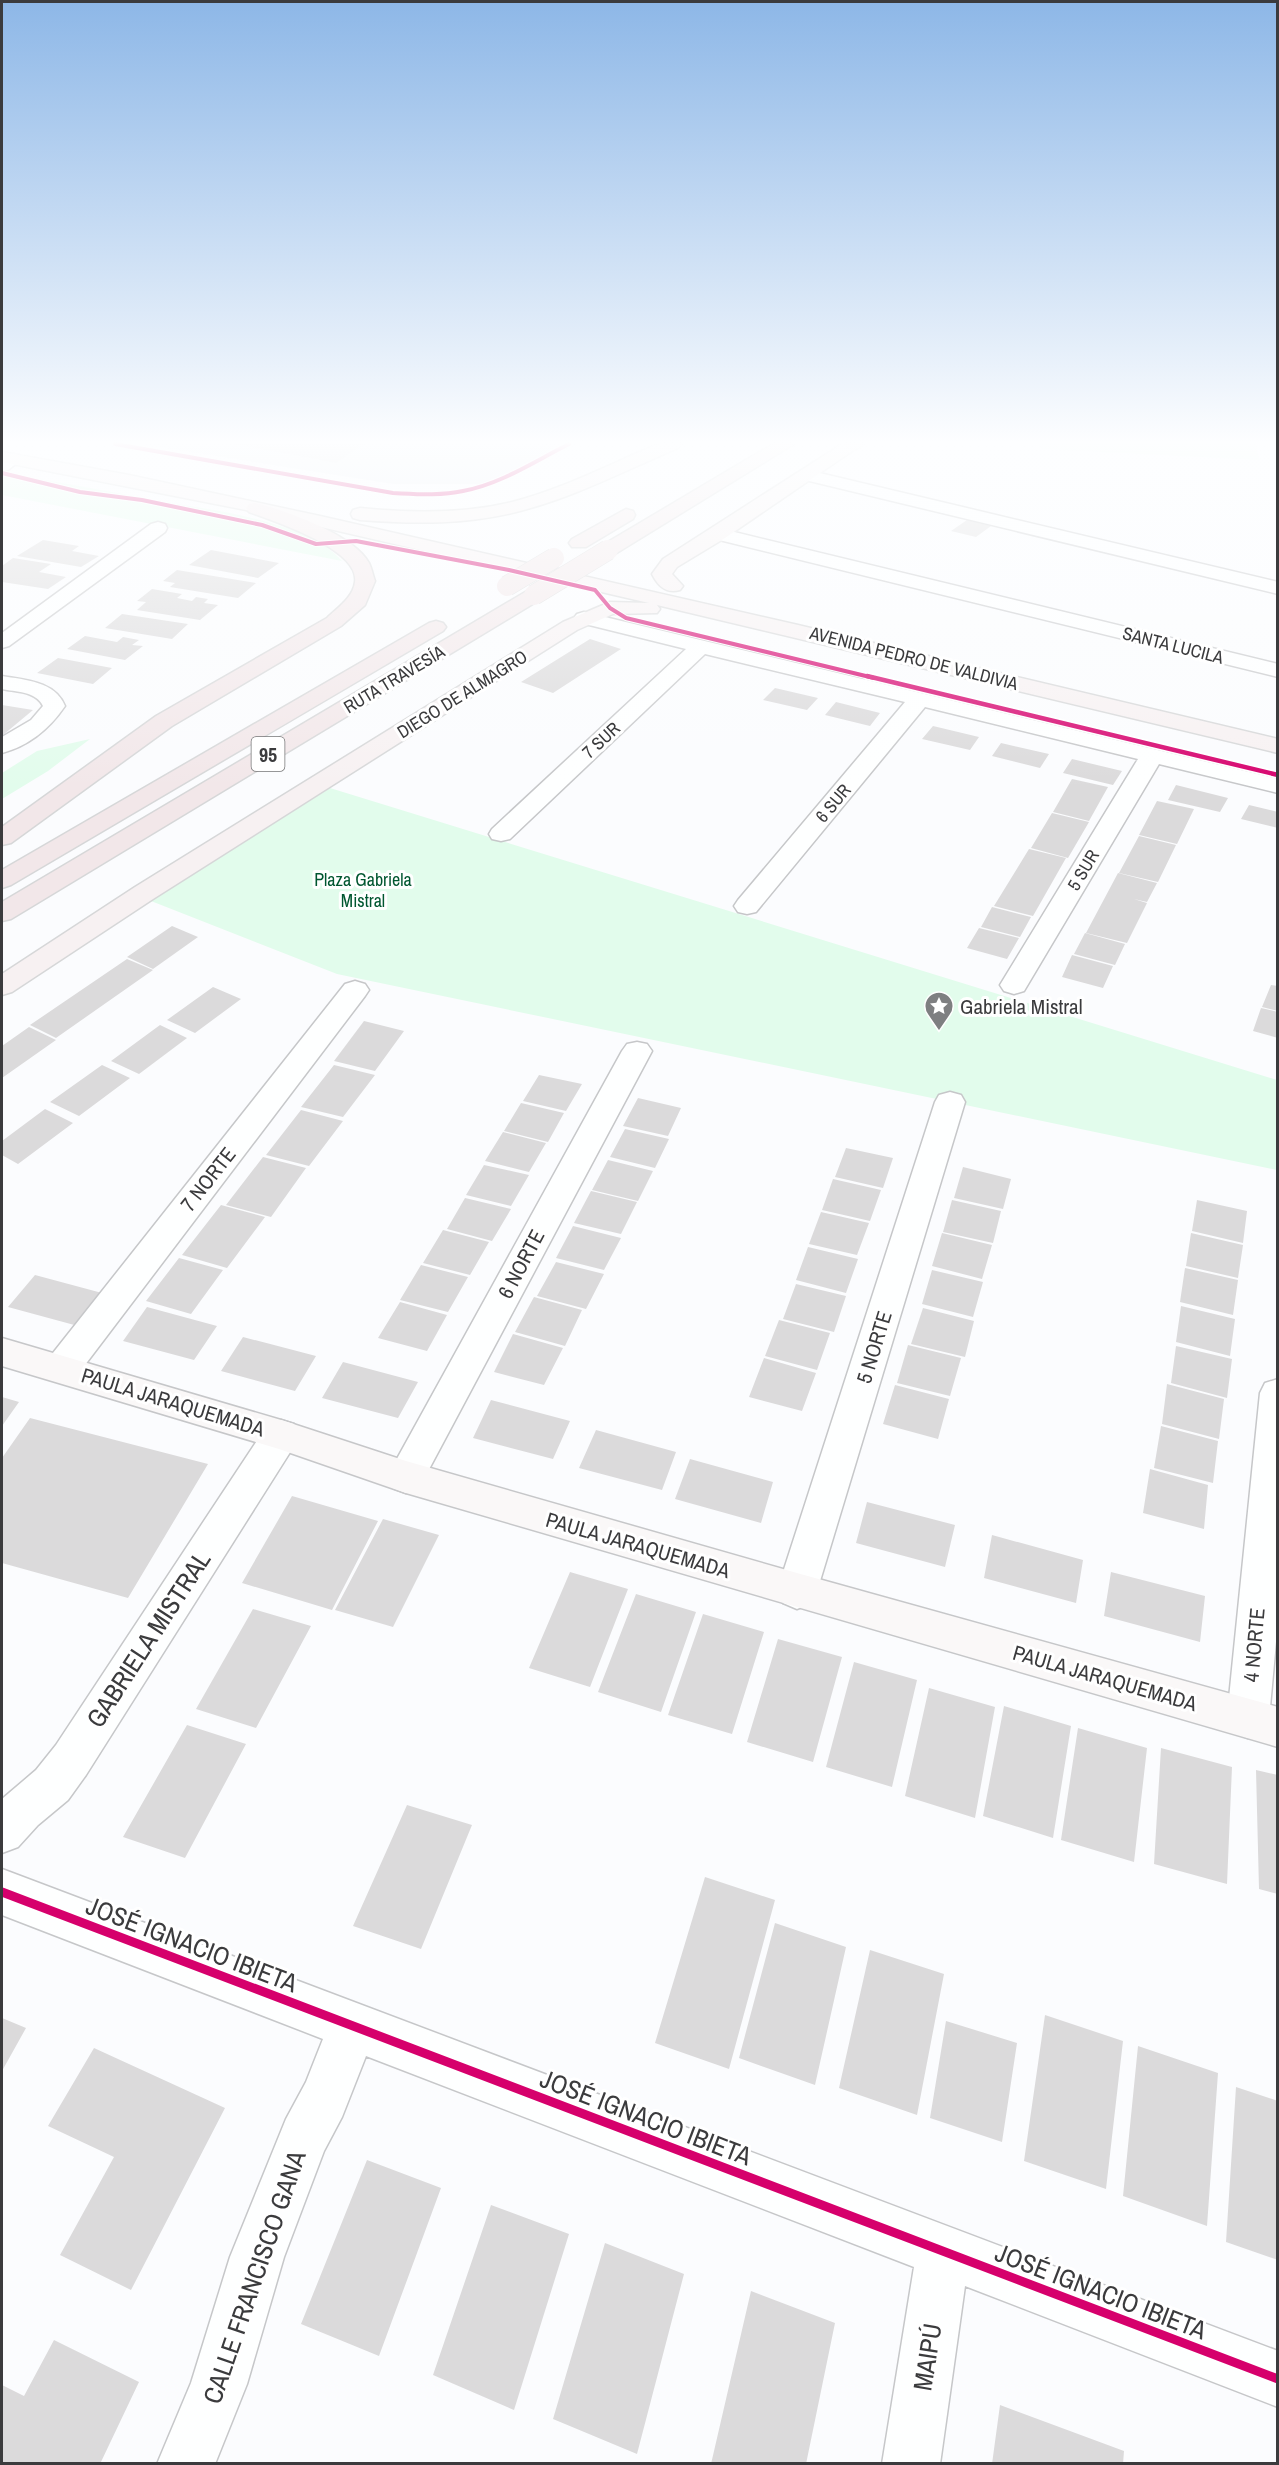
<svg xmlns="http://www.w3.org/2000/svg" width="1279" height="2465" font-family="'Archivo Narrow',sans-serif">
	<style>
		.built { fill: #e9edf2 }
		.green { fill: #e2fcec }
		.building { fill: #dbdadb }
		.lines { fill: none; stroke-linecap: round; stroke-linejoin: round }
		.street-casing { stroke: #c6c7c9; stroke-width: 3 }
		.secondary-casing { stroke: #c6c7c9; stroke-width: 3 }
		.primary-casing { stroke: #d6d7d8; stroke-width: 3 }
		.highway-casing { stroke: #d6d7d8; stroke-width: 3 }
		.street { fill: #feffff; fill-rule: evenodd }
		.secondary { fill: #faf8f8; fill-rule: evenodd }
		.primary { fill: #f7f1f2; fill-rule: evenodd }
		.highway { fill: #f2e7e9; fill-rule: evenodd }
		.highway-bridge-casing { stroke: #d6d7d8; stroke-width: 21; stroke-linecap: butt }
		.highway-bridge { stroke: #f2e7e9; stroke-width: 20 }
		.cycleway-far2-casing { stroke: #fff; stroke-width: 6 }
		.cycleway-far1-casing { stroke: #fff; stroke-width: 8 }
		.cycleway-casing { stroke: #fff; stroke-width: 13 }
		.cycleway-far2 { stroke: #d6006c; stroke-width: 4 }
		.cycleway-far1 { stroke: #d6006c; stroke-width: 4.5 }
		.cycleway { stroke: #d6006c; stroke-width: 9 }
		.labels { text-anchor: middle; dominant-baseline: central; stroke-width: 6; stroke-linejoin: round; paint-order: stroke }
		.far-street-label { font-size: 18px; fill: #3b3b3d; stroke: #fff }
		.far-park-label { font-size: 18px; fill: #005630; stroke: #fff }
		.shield { fill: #fff; stroke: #767677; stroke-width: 1.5 }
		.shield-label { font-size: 20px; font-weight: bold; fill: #3b3b3d }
		.poi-label { font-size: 21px; fill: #3b3b3d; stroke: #fff; text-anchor: start }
		.street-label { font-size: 21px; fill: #3b3b3d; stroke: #fff }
		.near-street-label { font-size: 26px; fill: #3b3b3d; stroke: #fff }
	</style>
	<rect width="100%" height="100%" fill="#fbfcfe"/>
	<path class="built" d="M140,444H577L494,484H393Z"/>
	<path class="green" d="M1040,444H1255L1260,460L1041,449Z
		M2,473C53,481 103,490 154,500C207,510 306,519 342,561L2,495Z
		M90,739L48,771L2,799V773L37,751Z
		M330,788L1277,1080V1170L337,974L151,901Z"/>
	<path class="building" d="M235,444H364L336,463Z
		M967,520L991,526L976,537L951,531Z
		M43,540L79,546L72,551L99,556L81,567L17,556Z
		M211,550L279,563L258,578L189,565Z
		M13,558L51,564L39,572L66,577L48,589L2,582V566Z
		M177,570L256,583L238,598L170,587L175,583L163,581Z
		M152,589L182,594L177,598L192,601L196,597L208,599L204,603L218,605L200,620L137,610L146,602L137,601Z
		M122,614L188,624L172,639L105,628Z
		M85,636L117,642L123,637L139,640L132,645L143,646L125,660L67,649Z
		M590,639L621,649L553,693L521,682Z
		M58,658L112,668L93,684L37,673Z
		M775,688L818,698L807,710L763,700Z
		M836,702L880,713L870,726L825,715Z
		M2,705L33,710L3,735Z
		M933,726L979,737L970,750L922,739Z
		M1001,743L1049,754L1040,768L992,756Z
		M1072,759L1122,771L1113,785L1063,773Z
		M1072,779L1108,787L1089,821L1053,812Z
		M1176,785L1228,798L1220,812L1168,800Z
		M1157,801L1194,809L1177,844L1139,835Z
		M1249,805L1278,812V828L1241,819Z
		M1052,813L1089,822L1068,858L1031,848Z
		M1139,836L1176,845L1158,882L1119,873Z
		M1029,849L1066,858L1033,916L994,906Z
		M1118,873L1157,883L1147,902L1134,899L1147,903L1127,943L1086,933Z
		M992,907L1031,917L1020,937L981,927Z
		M172,926L198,937L153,969L127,957Z
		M979,928L1019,938L1007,959L967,948Z
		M1085,933L1125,944L1115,965L1074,954Z
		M1072,955L1113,966L1103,988L1062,977Z
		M127,959L153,970L56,1038L30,1025Z
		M1271,985L1278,986V1011L1262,1007Z
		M213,987L241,999L195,1033L167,1020Z
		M1261,1008L1278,1012V1038L1253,1031Z
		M364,1021L404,1031L375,1071L334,1061Z
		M160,1025L187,1038L139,1074L111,1061Z
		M29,1027L56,1040L2,1078V1046Z
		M102,1065L130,1078L79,1116L50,1102Z
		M334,1065L375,1075L343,1117L301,1107Z
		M539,1075L582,1084L566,1111L523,1101Z
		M638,1098L681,1108L668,1136L623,1126Z
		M521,1103L564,1113L548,1142L504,1131Z
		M45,1109L73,1123L18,1164L2,1155V1141Z
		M301,1110L343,1121L309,1166L266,1155Z
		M625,1129L669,1139L655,1168L610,1157Z
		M503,1132L546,1143L529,1172L485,1161Z
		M846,1148L893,1158L883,1188L835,1177Z
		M263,1157L306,1168L271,1217L226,1205Z
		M608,1160L653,1171L638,1201L592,1190Z
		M484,1165L529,1175L511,1206L466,1195Z
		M963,1167L1011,1179L1003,1209L954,1198Z
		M833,1179L881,1190L870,1221L822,1210Z
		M591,1191L637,1202L621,1234L574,1223Z
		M465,1198L511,1209L492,1241L447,1229Z
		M952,1200L1001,1211L993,1243L943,1232Z
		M1197,1200L1247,1211L1243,1243L1192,1231Z
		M221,1205L265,1217L227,1268L182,1255Z
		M821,1212L869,1223L857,1255L809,1244Z
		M573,1226L621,1238L604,1270L556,1258Z
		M443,1230L489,1242L470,1275L423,1263Z
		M942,1233L992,1245L982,1279L932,1266Z
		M1191,1233L1243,1245L1238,1278L1186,1266Z
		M808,1247L858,1259L846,1293L796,1280Z
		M179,1258L223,1270L191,1314L146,1301Z
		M556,1262L604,1274L586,1309L537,1296Z
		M421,1265L468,1277L448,1312L400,1300Z
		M1185,1268L1238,1280L1233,1315L1180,1302Z
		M932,1270L983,1282L973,1317L922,1304Z
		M35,1275L102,1293L78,1326L8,1307Z
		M796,1284L846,1296L834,1332L783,1319Z
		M534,1297L582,1310L565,1346L515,1332Z
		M400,1302L447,1315L427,1351L378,1338Z
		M1181,1306L1235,1319L1230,1356L1176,1342Z
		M147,1307L217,1326L194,1360L123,1341Z
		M923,1308L974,1321L965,1357L911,1344Z
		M779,1320L830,1333L817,1370L765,1356Z
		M513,1334L563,1348L544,1385L494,1372Z
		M243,1337L316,1356L295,1391L221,1371Z
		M908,1345L961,1358L950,1396L897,1383Z
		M1176,1346L1232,1359L1227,1398L1171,1383Z
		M764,1358L816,1373L802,1411L749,1397Z
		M343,1362L418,1382L398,1418L322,1398Z
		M1167,1384L1224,1399L1219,1439L1162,1424Z
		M895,1385L949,1399L938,1439L883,1424Z
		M2,1397L19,1402L2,1426Z
		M491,1400L570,1421L553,1459L473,1438Z
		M30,1418L208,1464L128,1598L2,1563V1458Z
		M1161,1426L1218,1441L1213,1483L1154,1468Z
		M596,1430L676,1452L662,1490L579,1468Z
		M690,1459L773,1482L761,1523L675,1499Z
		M1150,1469L1208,1485L1204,1529L1143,1513Z
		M292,1496L378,1521L332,1610L242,1583Z
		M867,1502L955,1525L945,1567L856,1543Z
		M383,1519L439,1535L393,1627L335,1610Z
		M992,1535L1083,1560L1076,1603L984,1578Z
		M570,1572L628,1589L590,1687L529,1668Z
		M1111,1572L1205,1596L1200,1642L1104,1616Z
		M636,1594L696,1612L661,1712L598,1692Z
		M253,1609L311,1626L256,1728L196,1709Z
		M703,1614L764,1632L732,1734L668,1715Z
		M778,1639L842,1657L813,1762L747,1742Z
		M854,1662L917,1680L892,1787L826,1767Z
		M929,1688L995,1707L975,1818L905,1796Z
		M1004,1706L1071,1726L1053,1838L983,1816Z
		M187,1725L246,1744L185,1858L123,1837Z
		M1078,1728L1147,1748L1134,1862L1061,1840Z
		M1161,1748L1232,1767L1227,1884L1154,1864Z
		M1256,1770L1278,1775V1894L1259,1889Z
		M407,1805L472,1825L421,1949L353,1926Z
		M705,1877L775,1900L729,2069L655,2043Z
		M775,1923L846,1947L815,2085L739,2058Z
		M870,1950L944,1974L917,2115L839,2088Z
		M1045,2015L1123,2041L1106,2189L1024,2161Z
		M2,2018L26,2028L2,2071Z
		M946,2021L1017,2043L1002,2142L930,2118Z
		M1138,2046L1218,2073L1207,2226L1123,2196Z
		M94,2048L225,2108L131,2290L60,2255L114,2157L48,2126Z
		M1236,2087L1278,2101V2260L1226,2242Z
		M367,2160L441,2188L379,2356L301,2324Z
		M491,2205L569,2234L514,2410L433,2375Z
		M605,2243L684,2274L637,2454L553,2419Z
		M751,2291L835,2323L806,2464H711Z
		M54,2340L139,2382L100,2464H2V2385L24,2396Z
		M1000,2405L1124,2451L1123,2464H992Z"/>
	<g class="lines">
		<g class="street-casing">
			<path id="street" d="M13,454L19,455L22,459L8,470L2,471V459Z
				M807,470L1278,582V594L801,479L798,475L801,471Z
				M158,522L165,524L167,528L165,532L9,646L2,648V633L151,524Z
				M718,528L1278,664V677L711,538L709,534L711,530Z
				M584,612L1278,779V793L1159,764L1024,991L1014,994L1004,991L1000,985L1138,759L925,707L756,912L747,914L738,912L734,906L738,900L905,702L705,654L510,839L501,841L492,839L489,834L492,829L686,649L577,622L574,618L577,614Z
				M2,676C25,680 55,681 65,706C50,728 29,746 2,753V737L31,720L43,706C36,691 15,692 2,689Z
				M355,981L365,984L369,990L365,996L75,1378L62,1382L49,1378L44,1368L49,1358L345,984Z
				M637,1042L647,1044L652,1051L419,1488L406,1493L393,1488L387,1477L393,1466L622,1051L627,1044Z
				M950,1092L961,1095L965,1102L817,1591L811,1603L797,1609L783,1603L777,1591L935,1102L939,1095Z
				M1278,1379V1620L1269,1718L1263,1732L1248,1738L1233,1732L1227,1718L1260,1393L1265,1383Z
				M281,1420L294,1424L300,1435L294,1446L86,1775L68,1800L38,1825L18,1847L2,1853V1799L36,1770L56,1745L268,1424Z
				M2,1869L1278,2351V2407L965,2286L940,2464H882L914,2267L366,2056L342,2117L324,2151L284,2257L247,2384L215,2464H157L191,2383L230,2257L286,2119L306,2082L323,2039L2,1915Z"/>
		</g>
		<g class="secondary-casing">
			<path id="secondary" d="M2,1338L281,1420L406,1461L797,1573L1278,1707V1747L406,1493L279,1449L2,1366Z"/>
		</g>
		<g class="primary-casing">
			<path id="primary" d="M658,444H681L678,448C626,470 575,497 520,511C468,525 413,524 360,520L353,518L351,514L353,510L360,508C410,513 463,514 512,502C563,489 610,464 658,444Z
				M842,444L861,445L725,538L677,567L672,574L683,586L680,590C666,594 658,586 652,574L663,559Z
				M2,452L129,475L320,516L798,625L1278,739V753L657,605L660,609L657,613L613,614L577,630L153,899L12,992L2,995V974L135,887L563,622L610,602L649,603L256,512L2,462Z"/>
		</g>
		<g class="highway-casing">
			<path id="highway" d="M773,444H794L615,554H601L598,550L601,546Z
				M844,444H863C858,450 853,450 846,449Z
				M255,503C285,510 354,535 369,563C372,569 373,576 375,581L365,605L341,626L172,726L11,843L2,845V827L156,716L327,618C337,608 353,598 355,582C360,549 273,521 249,512L246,508L249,504Z
				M626,509L633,511L635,515L633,519L586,547H572L569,543L572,539Z
				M534,589L541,591L544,595L541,599L11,919L2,921V902L527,591Z
				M436,621L443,623L446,627L443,631L11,885L2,888V870L429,623Z"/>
		</g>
		<use href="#street" class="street"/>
		<use href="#secondary" class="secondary"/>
		<use href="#primary" class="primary"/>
		<use href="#highway" class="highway"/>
		<g class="highway-bridge-casing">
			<path id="highway-bridge" d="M507,586L554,558
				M534,595L608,550"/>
		</g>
		<use href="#highway-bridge" class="highway-bridge"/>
		<g class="cycleway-far2-casing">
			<path id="cycleway-far2" d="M115,444L393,493C416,494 440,496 463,491C501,484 535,461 569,444
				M2,473L80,492L142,500L262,525L316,544L356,541L509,570L595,590L610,608L626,618L874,678"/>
		</g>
		<g class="cycleway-far1-casing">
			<path id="cycleway-far1" d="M867,676L1278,775"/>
		</g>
		<g class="cycleway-casing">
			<path id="cycleway" d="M2,1892L1278,2379"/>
		</g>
		<use href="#cycleway-far2" class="cycleway-far2"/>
		<use href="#cycleway-far1" class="cycleway-far1"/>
		<use href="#cycleway" class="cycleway"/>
	</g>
	<linearGradient id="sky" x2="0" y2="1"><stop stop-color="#8db7e7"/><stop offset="0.56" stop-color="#fdfeff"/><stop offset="1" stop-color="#fdfeff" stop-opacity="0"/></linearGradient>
	<rect width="1279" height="789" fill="url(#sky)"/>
	<defs>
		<g id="sight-pin" transform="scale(1.5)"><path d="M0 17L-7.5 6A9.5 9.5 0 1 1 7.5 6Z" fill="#7e7f81" stroke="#fff"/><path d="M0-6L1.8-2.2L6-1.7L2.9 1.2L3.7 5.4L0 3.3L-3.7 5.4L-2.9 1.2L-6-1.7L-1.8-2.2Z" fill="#fff"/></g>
	</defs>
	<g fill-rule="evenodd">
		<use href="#sight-pin" x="939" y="1006"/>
	</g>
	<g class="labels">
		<g class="far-street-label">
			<text transform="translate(1173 645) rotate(14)">SANTA LUCILA</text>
			<text transform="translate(914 658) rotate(14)">AVENIDA PEDRO DE VALDIVIA</text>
			<text transform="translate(394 679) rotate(-31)">RUTA TRAVESÍA</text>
			<text transform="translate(462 694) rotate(-32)">DIEGO DE ALMAGRO</text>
			<text transform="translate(601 740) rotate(-43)">7 SUR</text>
			<text transform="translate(833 803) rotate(-50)">6 SUR</text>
			<text transform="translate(1083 870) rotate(-59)">5 SUR</text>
		</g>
		<g class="far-park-label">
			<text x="363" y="879">Plaza Gabriela<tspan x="363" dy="21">Mistral</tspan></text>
		</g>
		<rect class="shield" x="251.5" y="737" width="33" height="34" rx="4.5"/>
		<g class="shield-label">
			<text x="268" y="754">95</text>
		</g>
		<g class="poi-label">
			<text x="960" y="1006">Gabriela Mistral</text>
		</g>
		<g class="street-label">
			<text transform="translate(208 1179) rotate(-52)">7 NORTE</text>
			<text transform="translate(521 1264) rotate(-62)">6 NORTE</text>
			<text transform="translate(874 1347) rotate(-73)">5 NORTE</text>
			<text transform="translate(173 1402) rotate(17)">PAULA JARAQUEMADA</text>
			<text transform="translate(638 1545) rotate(16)">PAULA JARAQUEMADA</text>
			<text transform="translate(1254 1645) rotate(-85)">4 NORTE</text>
			<text transform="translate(1105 1678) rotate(16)">PAULA JARAQUEMADA</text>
		</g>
		<g class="near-street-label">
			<text transform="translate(148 1639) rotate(-57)">GABRIELA MISTRAL</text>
			<text transform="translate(192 1944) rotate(21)">JOSÉ IGNACIO IBIETA</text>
			<text transform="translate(646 2117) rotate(21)">JOSÉ IGNACIO IBIETA</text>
			<text transform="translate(254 2277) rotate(-71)">CALLE FRANCISCO GANA</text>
			<text transform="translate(1101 2291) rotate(21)">JOSÉ IGNACIO IBIETA</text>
			<text transform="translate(927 2357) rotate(-81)">MAIPÚ</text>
		</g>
	</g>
	<rect width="1279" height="2465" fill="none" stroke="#3b3b3d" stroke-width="6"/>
</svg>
